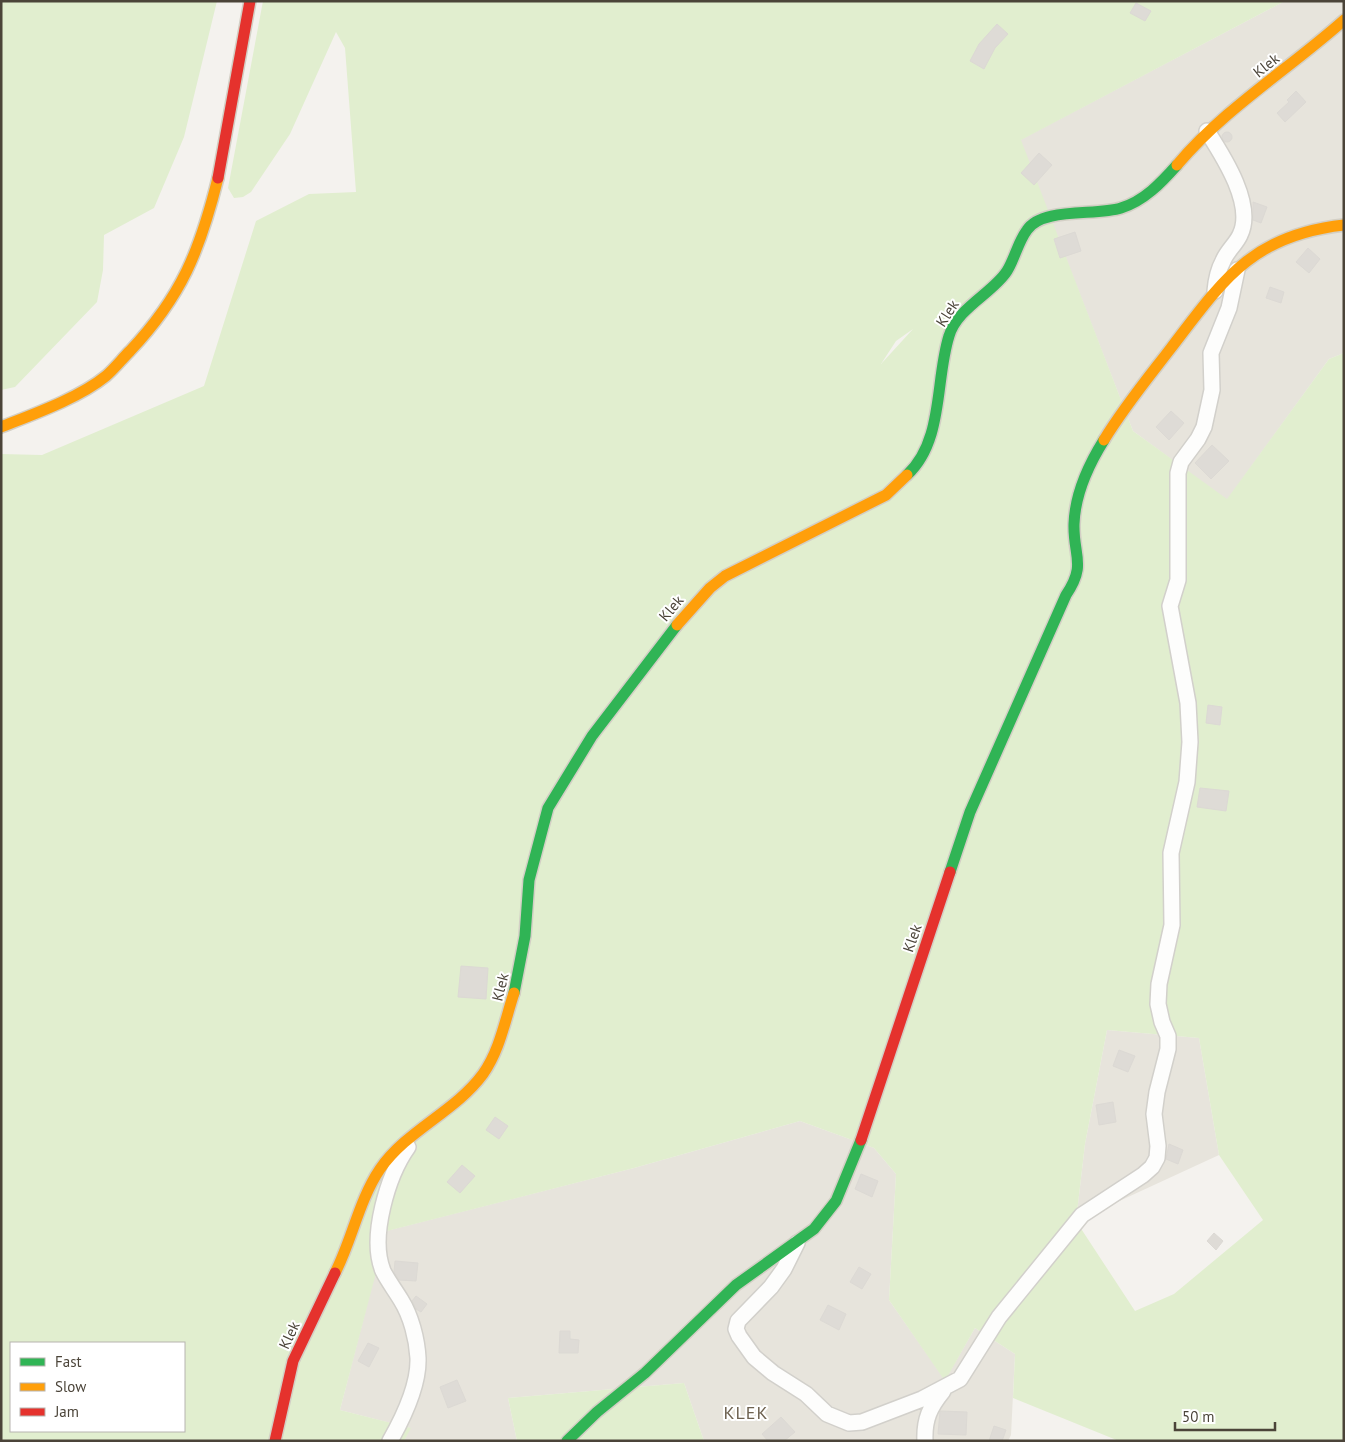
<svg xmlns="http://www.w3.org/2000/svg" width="1345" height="1442" font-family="'PT Sans',sans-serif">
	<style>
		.residential { fill: #e7e4dc }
		.green { fill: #e1eecf; fill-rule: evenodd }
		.building { fill: #dedbd6; stroke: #dcd9d4 }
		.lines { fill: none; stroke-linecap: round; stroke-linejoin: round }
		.street-casing { stroke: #d2d0cb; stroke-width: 18 }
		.fast-casing { stroke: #d3cfc5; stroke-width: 14 }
		.slow-casing { stroke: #d3cfc5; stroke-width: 14 }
		.jam-casing { stroke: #d3cfc5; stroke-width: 14 }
		.street { stroke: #fdfdfc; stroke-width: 15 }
		.fast { stroke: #30b455; stroke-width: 11 }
		.slow { stroke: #ff9f0a; stroke-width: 11 }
		.jam { stroke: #e5322d; stroke-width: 11 }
		.labels { text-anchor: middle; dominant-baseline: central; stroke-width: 4; stroke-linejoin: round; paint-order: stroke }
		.street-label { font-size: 15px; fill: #4b4439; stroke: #fff }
		.quarter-label { font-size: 18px; letter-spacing: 1px; fill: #6e6250; stroke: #fff }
	</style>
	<rect width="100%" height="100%" fill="#f4f2ee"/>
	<path class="residential" d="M1285,1H1344V353L1329,359L1227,500L1133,431L1020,140Z
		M1107,1030L1199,1038L1219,1155L1076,1221L1085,1144Z
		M800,1121L874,1148L896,1174L889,1300L945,1380L975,1328L1015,1354L1011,1435L1008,1441H704L684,1383L508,1398L517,1441H404L410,1428L340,1410L386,1231L634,1168Z"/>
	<path class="green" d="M1,1H217L184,137L154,208L104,235L103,270L97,302L15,387L1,390Z
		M263,1H1285L1021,140L1133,431L1227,499L1329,359L1344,353V1441H1119L1013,1398L1015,1354L975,1328L945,1381L889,1300L896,1174L874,1148L800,1121L634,1168L387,1231L340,1410L411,1428L404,1441H1V454L42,455L204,386L256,221L309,194L356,192L345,48L336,32L290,134L251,192L243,197L234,198L228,188ZM913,329L881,364L896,341ZM1107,1030L1199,1038L1219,1155L1263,1220L1174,1294L1135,1311L1076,1221L1085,1144ZM11,1343H184V1431H11Z
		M684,1383L704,1441H517L508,1398Z"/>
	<path class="building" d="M1136,3L1151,11L1145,21L1130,13Z
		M997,24L1008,34L995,48L984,69L970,61L979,44Z
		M1296,91L1306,102L1285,122L1277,113L1289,102L1287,100Z
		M1222 137a5 5 0 1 1 10 0a5 5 0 1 1-10 0Z
		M1039,153L1052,165L1034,185L1021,173Z
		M1253,202L1267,207L1261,223L1253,220Z
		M1075,232L1081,251L1060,258L1054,239Z
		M1308,248L1320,259L1309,273L1296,262Z
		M1270,287L1284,292L1281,303L1266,298Z
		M1171,411L1184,423L1169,440L1156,427Z
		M1212,445L1229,461L1211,479L1195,463Z
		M1208,705L1222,707L1220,725L1206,723Z
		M1200,788L1229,791L1226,811L1197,807Z
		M461,966L488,968L486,999L458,997Z
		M1119,1050L1135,1056L1128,1072L1113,1066Z
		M1113,1102L1116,1122L1099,1125L1096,1105Z
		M495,1117L508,1126L499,1139L486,1130Z
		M1169,1144L1183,1150L1178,1164L1166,1159Z
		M462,1165L475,1176L460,1193L447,1182Z
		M861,1174L878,1181L872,1197L855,1189Z
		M1214,1233L1223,1241L1216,1250L1207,1241Z
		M395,1261L418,1263L416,1281L399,1280L394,1272Z
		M859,1267L871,1274L862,1289L850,1282Z
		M416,1296L427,1304L421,1312L416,1309L412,1301Z
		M828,1305L846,1314L839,1330L820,1320Z
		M560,1331H570V1339L579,1340L578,1353H559Z
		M368,1343L379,1348L369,1367L358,1361Z
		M457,1380L466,1401L448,1408L440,1387Z
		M940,1411L967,1412L966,1435L938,1434Z
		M781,1417L795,1432L784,1441H768L762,1434Z
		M994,1426L1006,1430L1002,1441H989Z"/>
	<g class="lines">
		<g class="street-casing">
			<path id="street" d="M1207,131C1223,156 1255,205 1240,235C1236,244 1227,251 1223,261C1218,270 1216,280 1215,291
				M797,1243L784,1269L771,1287L738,1321L736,1329L739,1336L754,1357L773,1373L806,1394L827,1414L849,1423L862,1422L922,1399L960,1379L999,1317L1082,1215L1143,1175L1152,1167L1157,1158L1158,1146L1154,1114L1157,1092L1168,1049V1036L1162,1022L1158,1004L1159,984L1172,925L1171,853L1187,782L1190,742L1188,703L1170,606L1178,580V473L1181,462L1198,439L1204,427L1212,390L1211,353L1229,308L1237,270
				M390,1441C403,1418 419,1385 418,1358C417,1339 411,1316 401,1300C395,1290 388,1281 383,1271C369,1237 388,1175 408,1147
				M925,1441C924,1419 930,1407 943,1391"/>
		</g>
		<g class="fast-casing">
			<path id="fast" d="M907,475C944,441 935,380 949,336C957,308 993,293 1007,271C1015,258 1018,242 1027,230C1042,207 1096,216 1121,208C1144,201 1161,183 1177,165
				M950,872L970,812L1066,595C1087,564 1073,556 1074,524C1075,494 1089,464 1104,440
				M514,993L525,936L529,880L548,808L592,736L677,625
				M567,1441L597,1412L645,1373L736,1285L814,1229L836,1201L861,1140"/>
		</g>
		<g class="slow-casing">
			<path id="slow" d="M1177,165C1225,108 1289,69 1344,20
				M1,427C34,414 79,398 106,376C115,368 122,359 130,351C182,296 200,250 218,178
				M1104,440C1124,407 1148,378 1171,348C1223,280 1252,235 1344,225
				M677,625L710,588L725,576L886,495L907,475
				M335,1273C352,1240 359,1200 380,1169C407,1130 455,1112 483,1074C500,1050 505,1020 514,993"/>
		</g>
		<g class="jam-casing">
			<path id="jam" d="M218,178L250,1
				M861,1140L950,872
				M275,1441L293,1361L335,1273"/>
		</g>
		<use href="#street" class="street"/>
		<use href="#fast" class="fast"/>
		<use href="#slow" class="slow"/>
		<use href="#jam" class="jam"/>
	</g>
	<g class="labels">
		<g class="street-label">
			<text transform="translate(1266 65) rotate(-39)">Klek</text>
			<text transform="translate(947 313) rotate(-57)">Klek</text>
			<text transform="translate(671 608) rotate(-50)">Klek</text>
			<text transform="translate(912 938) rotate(-71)">Klek</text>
			<text transform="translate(500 987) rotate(-76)">Klek</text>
			<text transform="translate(289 1335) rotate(-65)">Klek</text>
		</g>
		<g class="quarter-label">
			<text x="746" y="1412">KLEK</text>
		</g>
	</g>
	<rect width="1345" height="1442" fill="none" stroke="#4b4439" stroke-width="5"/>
	<rect x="10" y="1342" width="175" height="90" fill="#ffffff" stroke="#b7b4b0"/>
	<rect x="20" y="1358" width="25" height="8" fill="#30b455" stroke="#b7b4b0"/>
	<text x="55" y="1367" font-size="15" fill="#4b4439">Fast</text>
	<rect x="20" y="1383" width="25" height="8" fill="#ff9f0a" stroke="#b7b4b0"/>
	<text x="55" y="1392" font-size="15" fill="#4b4439">Slow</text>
	<rect x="20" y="1408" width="25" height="8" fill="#e5322d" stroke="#b7b4b0"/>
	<text x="55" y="1417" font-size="15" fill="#4b4439">Jam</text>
	<path d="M1175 1422v8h100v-8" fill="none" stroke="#4b4439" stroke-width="2.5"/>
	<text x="1182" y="1422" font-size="15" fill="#4b4439" stroke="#ffffff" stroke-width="4" paint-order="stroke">50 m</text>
</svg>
